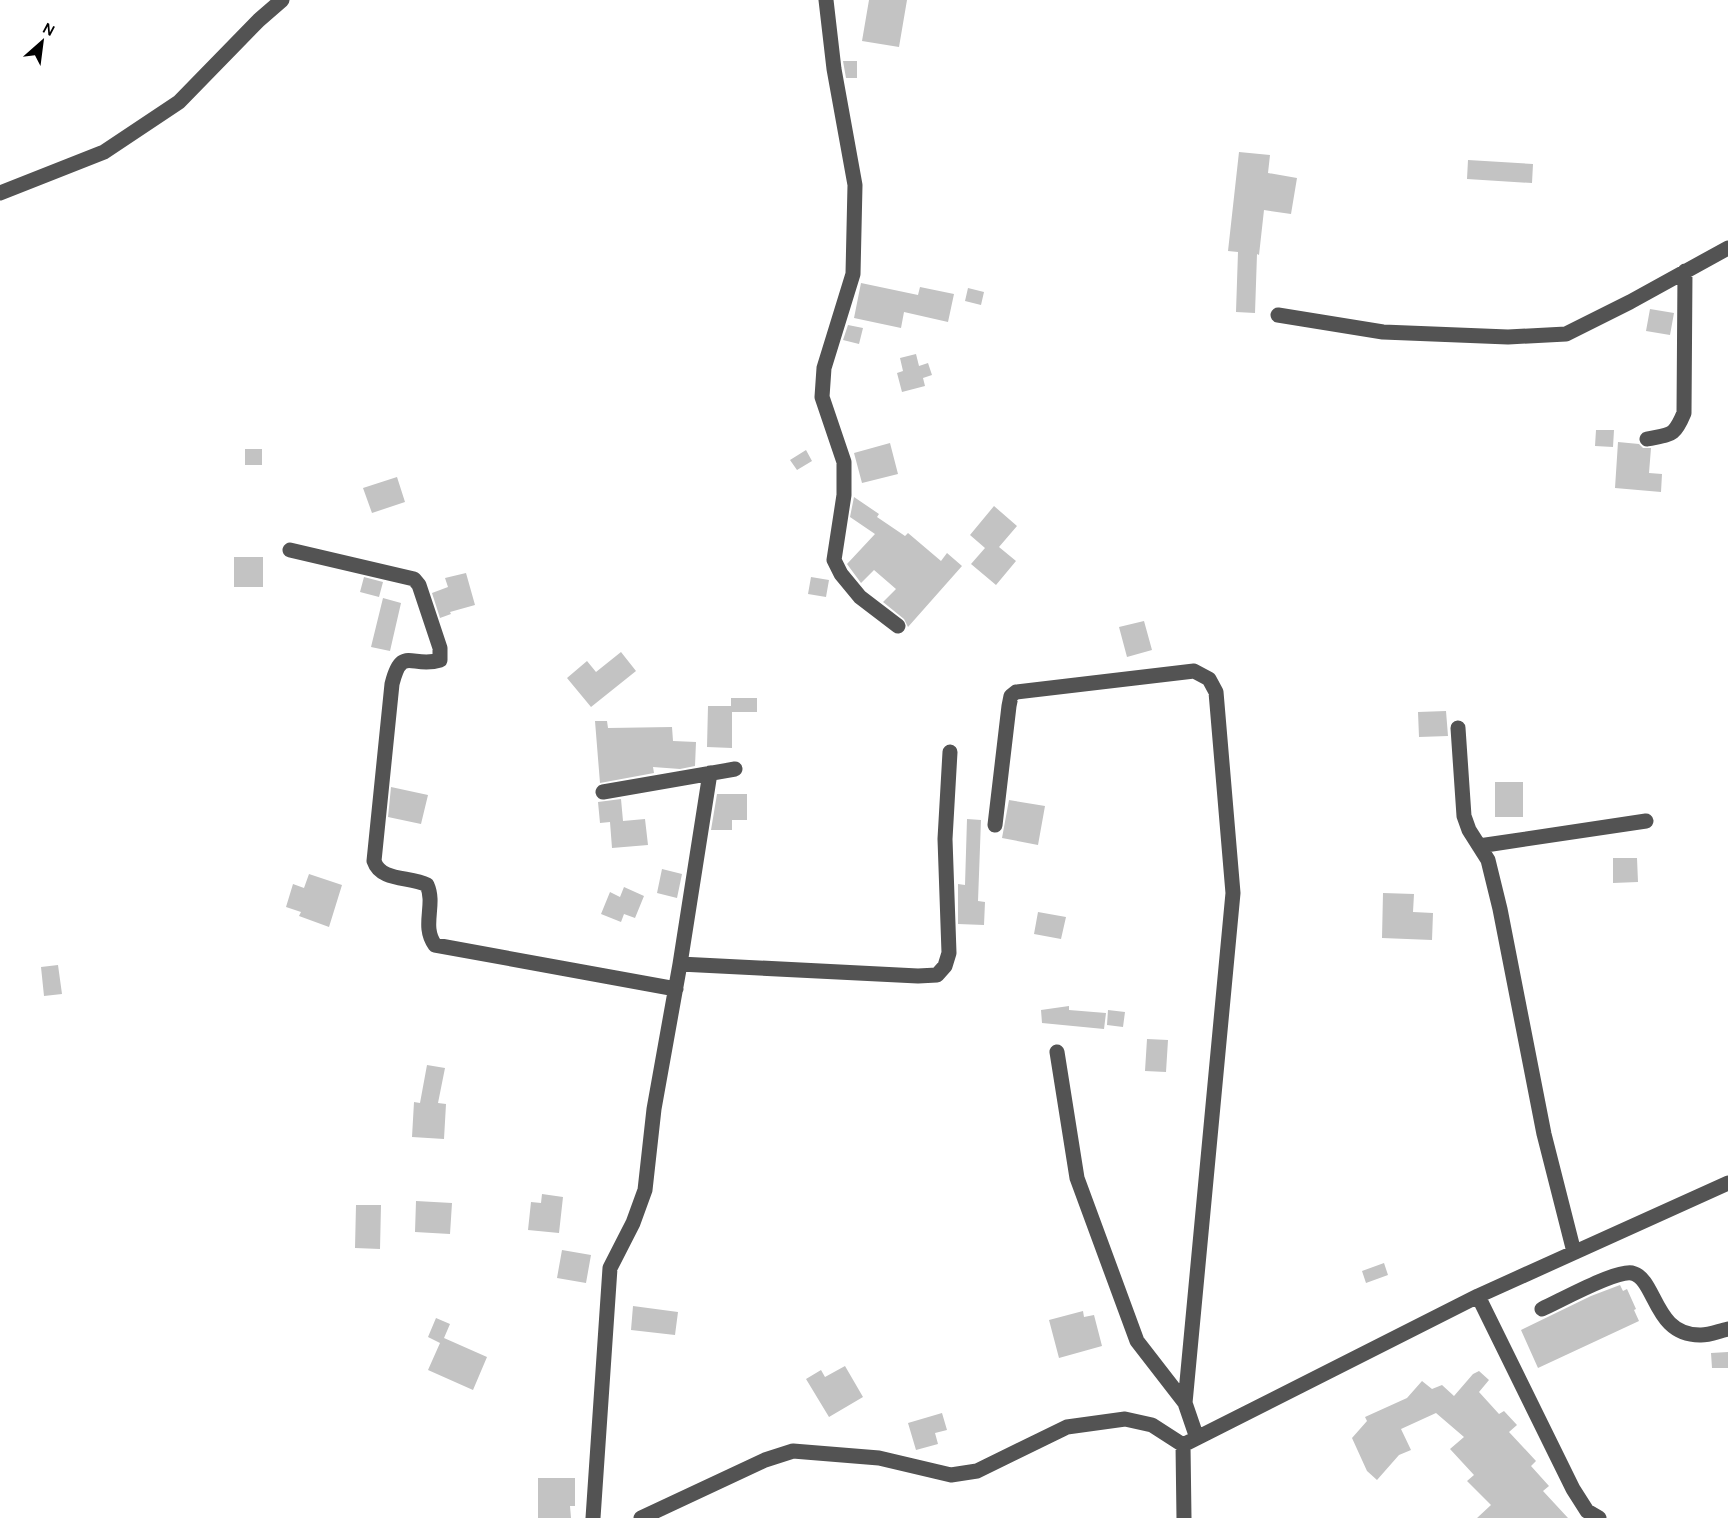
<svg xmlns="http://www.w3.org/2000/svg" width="1728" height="1518" font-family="Karla,sans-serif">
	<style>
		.building { fill: #c3c3c3 }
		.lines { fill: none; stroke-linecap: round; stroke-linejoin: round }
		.minor { stroke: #535353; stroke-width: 15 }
	</style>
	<rect width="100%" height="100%" fill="#fff"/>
	<path class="building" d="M869,0H907L899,47L862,41Z
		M843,61H857V78H846Z
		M1239,152L1270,155L1268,173L1297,178L1291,214L1264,210L1259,255L1257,254L1255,313L1236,312L1238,252L1228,251Z
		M1468,160L1533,164L1532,183L1467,179Z
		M861,283L918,295L920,287L954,294L948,322L904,312L901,328L854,318Z
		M968,288L984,292L981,305L965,301Z
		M1650,309L1674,313L1670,335L1646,331Z
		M848,325L863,328L859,344L843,340Z
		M916,354L919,366L928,363L932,375L923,378L925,386L902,392L897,373L903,371L900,358Z
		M1596,430H1614L1613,447L1595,446Z
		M1618,442L1639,444L1643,448H1651L1649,473L1662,474L1661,492L1615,488Z
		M890,443L898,474L862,483L854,453Z
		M245,449H262V465H245Z
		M806,450L812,461L797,470L790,460Z
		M397,477L405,502L372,513L363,488Z
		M854,497L879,514L877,517L905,536L908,533L941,561L947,553L962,566L908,627L904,619L883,602L896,589L874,570L861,583L847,564L875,534L850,517Z
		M994,506L1017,526L999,547L1016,561L996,585L971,564L985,548L970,535Z
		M234,557H263V587H234Z
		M466,573L475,605L450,612L451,614L440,618L432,593L448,587L445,578Z
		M364,577L383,582L379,597L360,592Z
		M811,577L829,580L826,597L808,594Z
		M383,598L401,603L390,651L371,647Z
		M1144,621L1152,650L1127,657L1119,627Z
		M621,652L636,671L591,707L567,678L587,661L596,672Z
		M731,698H757V712H732V748L707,747L708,706H731Z
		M1446,711L1448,736L1419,737L1418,712Z
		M595,721H607L608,728L672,727L673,741L696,742L695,766L680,769L653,767L654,773L600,783Z
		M1495,782H1523V817H1495Z
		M391,787L428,795L421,824L388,817Z
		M717,794H747V820H732V830H711Z
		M621,799L623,821L645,819L648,845L612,848L610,822L600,823L598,802Z
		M1009,800L1045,806L1038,845L1002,838Z
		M967,819L981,820L978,901L985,902L984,925L958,924V884L965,885Z
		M1613,858H1637L1638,882L1613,883Z
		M662,869L682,874L677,898L657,893Z
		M309,874L342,885L329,927L299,916L301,912L286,907L293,884L304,888Z
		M624,887L644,896L635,918L624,914L621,922L601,914L610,892L620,897Z
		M1383,893L1414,894L1413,912L1433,913L1432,940L1382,938Z
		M1038,912L1066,917L1061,939L1034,934Z
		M58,965L62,994L44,996L41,967Z
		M1069,1006V1010L1106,1013L1104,1029L1042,1023L1041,1010Z
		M1108,1010L1125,1012L1123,1027L1107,1025Z
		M1147,1039L1168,1040L1166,1072L1145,1071Z
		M427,1065L445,1068L438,1103L446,1104L444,1139L412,1137L414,1102L420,1103Z
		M542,1194L563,1197L559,1233L528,1230L531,1202L541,1203Z
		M416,1201L452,1203L450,1234L415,1232Z
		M356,1205H381L380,1249L355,1248Z
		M562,1250L591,1255L586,1283L557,1278Z
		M1384,1263L1388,1275L1366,1283L1362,1271Z
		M1620,1285L1623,1291L1627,1289L1636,1309L1634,1310L1639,1321L1538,1368L1521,1330L1591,1296Z
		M633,1306L678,1312L675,1335L631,1330Z
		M1083,1311L1084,1317L1094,1315L1102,1346L1059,1358L1049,1320Z
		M436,1318L450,1324L444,1338L487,1357L473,1390L428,1370L440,1343L428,1337Z
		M1728,1352V1368H1712L1711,1353Z
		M845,1366L863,1397L829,1417L806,1379L821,1370L825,1377Z
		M1479,1371L1489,1380L1479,1392L1499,1414L1504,1411L1517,1425L1509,1432L1536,1461L1531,1466L1549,1486L1543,1491L1568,1518H1477L1491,1505L1467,1481L1474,1475L1450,1449L1464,1437L1436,1413L1401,1429L1411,1450L1399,1455L1377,1480L1367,1471L1352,1438L1367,1421L1365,1417L1407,1398L1422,1381L1432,1389L1442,1385L1454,1396L1473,1374Z
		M942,1413L947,1430L935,1433L938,1444L916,1450L908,1423Z
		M538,1478H575V1506H570L571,1518H538Z"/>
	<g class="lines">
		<path class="minor" d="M826,0L834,69L855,185L853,274L824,368L822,397L844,462V495L834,560L841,574L860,597L898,626
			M0,193L104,152L179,102L259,20L282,0
			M1278,315L1383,332L1508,337L1566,334L1630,302L1728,248
			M1647,439C1671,434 1674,437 1684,413L1685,271
			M290,550L414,579L419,585L440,648V660C412,669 402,644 392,684L374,861C381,882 410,876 427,885C436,905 421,926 435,945L676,989
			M1458,728L1464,816L1469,830L1488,860L1500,909L1544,1134L1574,1252
			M603,792L735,769
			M995,825L1009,706L1011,696L1016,692L1194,671L1209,679L1216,692L1233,893L1185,1403
			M1479,846L1646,821
			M680,964L918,976L937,975L945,966L949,953L945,839L950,752
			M1057,1052L1077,1178L1137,1341L1185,1403L1197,1438
			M1478,1296L1573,1489L1587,1511L1599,1518
			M1542,1309C1560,1301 1615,1270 1632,1273C1657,1279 1653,1336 1701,1335C1709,1335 1719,1331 1728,1329
			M1183,1445L1478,1296L1728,1183
			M593,1518L610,1268L633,1223L645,1190L654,1109L680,964L710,773
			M641,1518L765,1460L793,1451L879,1458L951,1475L977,1471L1067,1427L1125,1419L1152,1425L1183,1445L1184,1518"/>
	</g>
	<g transform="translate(42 42) rotate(28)" stroke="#ffffff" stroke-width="4.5" paint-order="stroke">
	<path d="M0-4.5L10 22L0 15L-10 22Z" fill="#000000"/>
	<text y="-9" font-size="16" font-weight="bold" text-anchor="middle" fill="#000000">N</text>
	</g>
</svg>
